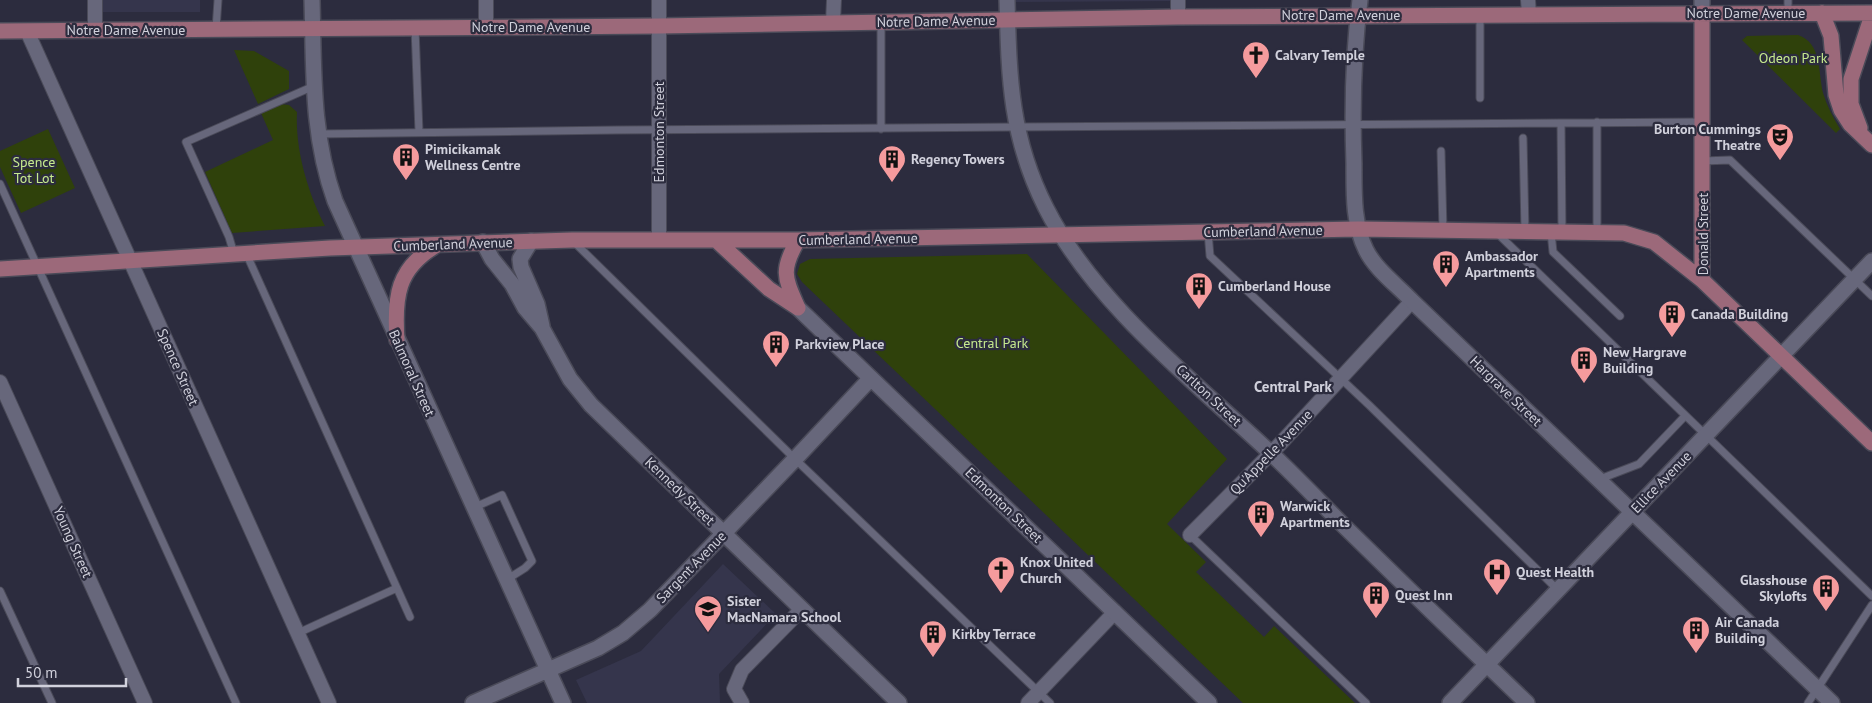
<svg xmlns="http://www.w3.org/2000/svg" width="1872" height="703" font-family="'PT Sans',sans-serif">
	<style>
		.built { fill: #35354c }
		.green { fill: #2f410b }
		.lines { fill: none; stroke-linecap: round; stroke-linejoin: round }
		.lane-casing { stroke: #4a4a58; stroke-width: 9 }
		.street-casing { stroke: #4a4a58; stroke-width: 16 }
		.secondary-casing { stroke: #4a4a58; stroke-width: 18 }
		.primary-casing { stroke: #4a4a58; stroke-width: 18 }
		.lane { stroke: #67677b; stroke-width: 7 }
		.street { stroke: #67677b; stroke-width: 14 }
		.secondary { stroke: #67677b; stroke-width: 15 }
		.primary { stroke: #9c697a; stroke-width: 15 }
		.labels { text-anchor: middle; dominant-baseline: central; stroke-width: 4.5; stroke-linejoin: round; paint-order: stroke }
		.street-label { font-size: 14px; fill: #d1d1dc; stroke: #2c2c3e }
		.poi-label { font-size: 14px; font-weight: bold; fill: #d1d1dc; stroke: #2c2c3e; text-anchor: start }
		.park-label { font-size: 14px; fill: #c6ea8e; stroke: #2c2c3e }
		.neighbourhood-label { font-size: 15px; font-weight: bold; fill: #d1d1dc; stroke: #2c2c3e }
	</style>
	<rect width="100%" height="100%" fill="#2c2c3e"/>
	<path class="built" d="M95,0H200V12H95Z
		M1007,0H1178V1L1007,2Z
		M723,564L776,614L719,674L720,703H587L576,680L641,651Z"/>
	<path class="green" d="M1798,35C1822,43 1818,72 1823,93C1827,106 1833,117 1840,129L1836,133L1742,40L1747,36Z
		M234,50L254,51L289,71V89L258,104Z
		M280,104L289,105L297,112C295,150 308,193 325,226L232,233L205,172L273,140L261,113Z
		M48,129L75,188L21,213L0,167V151Z
		M1027,254L1227,459L1167,524L1206,562L1196,572L1264,637L1274,626L1355,703H1243L802,282L797,274L800,264L810,259Z"/>
	<g class="lines">
		<g class="lane-casing">
			<path id="lane" d="M1788,0V13
				M415,28L419,132
				M216,29L218,0
				M1480,98V15
				M1561,123L1562,232
				M881,129V22
				M317,134L617,130L1702,122
				M1523,138L1525,231
				M1441,151L1443,230
				M1703,161L1730,160L1872,296
				M0,184L236,703
				M1208,232L1210,256L1369,405L1558,590
				M1551,232L1553,252L1620,316
				M1497,233L1872,596
				M1597,233V122
				M574,242L795,459L1050,703
				M246,253L410,617
				M234,254L229,237L186,142L314,86
				M1600,479L1639,464L1685,416
				M473,508L502,495L532,561L525,568L506,580
				M1190,535L1366,703
				M0,591L52,703
				M298,633L397,588
				M1808,703L1872,605"/>
		</g>
		<g class="street-casing">
			<path id="street" d="M95,0V30
				M1178,0V17
				M1528,0L1529,14
				M833,22L834,0
				M486,27V0
				M27,31L329,703
				M659,238V0
				M0,382L145,703
				M1190,535L1280,444L1412,301
				M742,703L734,689L742,670L801,610
				M1028,703L1115,612"/>
		</g>
		<g class="secondary-casing">
			<path id="secondary" d="M312,0C314,70 311,134 335,201L563,703
				M1007,0C1009,77 1010,137 1046,208C1095,305 1198,384 1276,458C1299,480 1321,503 1344,526C1404,585 1465,644 1527,703
				M1360,0C1353,54 1352,109 1354,164C1354,193 1353,224 1366,250C1376,270 1397,285 1412,301L1832,703
				M1702,0V13
				M531,241L520,259L521,267L537,304L542,326
				M483,242L492,259L512,284L525,308L542,328L570,379L591,405L899,703
				M798,308L1209,703
				M473,703L598,648L623,633L650,610L795,459L871,378
				M1450,703L1872,261"/>
		</g>
		<g class="primary-casing">
			<path id="primary" d="M1822,13L1831,36L1836,95L1841,110L1850,124L1872,145
				M0,31L659,26L1178,17L1872,13
				M1860,128L1851,104V79L1872,15
				M716,240L769,289L798,308
				M0,269L330,248L572,240H798L1358,229L1624,233L1654,242L1702,280L1872,443
				M1702,280V13
				M798,308C785,278 780,271 798,240
				M397,340C394,297 397,268 437,245"/>
		</g>
		<use href="#lane" class="lane"/>
		<use href="#street" class="street"/>
		<use href="#secondary" class="secondary"/>
		<use href="#primary" class="primary"/>
	</g>
	<defs>
		<g id="church-pin" transform="scale(1.4375)"><path d="M0 17L-7.5 6A9.5 9.5 0 1 1 7.5 6Z" fill="#f59b9d" stroke="#2c2c3e"/><path d="M-1.2-6h2.4v3.5h3.3v2.4h-3.3V6h-2.4V-.1h-3.3v-2.4h3.3Z" fill="#111"/></g>
		<g id="theatre-pin" transform="scale(1.4375)"><path d="M0 17L-7.5 6A9.5 9.5 0 1 1 7.5 6Z" fill="#f59b9d" stroke="#2c2c3e"/><path d="M-5-5.5Q0-4 5-5.5V0Q5 5 0 6Q-5 5-5 0ZM-3.3-2.5H-1v1.5H-3.3ZM1-2.5H3.3v1.5H1ZM-2.8 1Q0 5.5 2.8 1Z" fill="#111"/></g>
		<g id="building-pin" transform="scale(1.4375)"><path d="M0 17L-7.5 6A9.5 9.5 0 1 1 7.5 6Z" fill="#f59b9d" stroke="#2c2c3e"/><path d="M-4-6H4V6H1V3H-1V6H-4ZM-2.5-4.3h1.7v1.8h-1.7ZM.8-4.3h1.7v1.8H.8ZM-2.5-1h1.7V.8h-1.7ZM.8-1h1.7V.8H.8Z" fill="#111"/></g>
		<g id="hospital-pin" transform="scale(1.4375)"><path d="M0 17L-7.5 6A9.5 9.5 0 1 1 7.5 6Z" fill="#f59b9d" stroke="#2c2c3e"/><path d="M-5-5h3v3.5h4V-5h3V5h-3V1.5h-4V5h-3Z" fill="#111"/></g>
		<g id="school-pin" transform="scale(1.4375)"><path d="M0 17L-7.5 6A9.5 9.5 0 1 1 7.5 6Z" fill="#f59b9d" stroke="#2c2c3e"/><path d="M0-5L7-2L0 1L-7-2ZM-4 1L0 2.5L4 1V4Q0 6-4 4Z" fill="#111"/></g>
	</defs>
	<g fill-rule="evenodd">
		<use href="#church-pin" x="1256" y="55"/>
		<use href="#theatre-pin" x="1780" y="137"/>
		<use href="#building-pin" x="406" y="157"/>
		<use href="#building-pin" x="892" y="159"/>
		<use href="#building-pin" x="1446" y="264"/>
		<use href="#building-pin" x="1199" y="286"/>
		<use href="#building-pin" x="1672" y="314"/>
		<use href="#building-pin" x="776" y="344"/>
		<use href="#building-pin" x="1584" y="360"/>
		<use href="#building-pin" x="1261" y="514"/>
		<use href="#church-pin" x="1001" y="570"/>
		<use href="#hospital-pin" x="1497" y="572"/>
		<use href="#building-pin" x="1826" y="588"/>
		<use href="#building-pin" x="1376" y="595"/>
		<use href="#school-pin" x="708" y="609"/>
		<use href="#building-pin" x="1696" y="630"/>
		<use href="#building-pin" x="933" y="634"/>
	</g>
	<g class="labels">
		<g class="street-label">
			<text x="1746" y="13">Notre Dame Avenue</text>
			<text x="1341" y="15">Notre Dame Avenue</text>
			<text transform="translate(936 21) rotate(-1)">Notre Dame Avenue</text>
			<text x="531" y="27">Notre Dame Avenue</text>
			<text x="126" y="30">Notre Dame Avenue</text>
			<text transform="translate(659 132) rotate(-90)">Edmonton Street</text>
			<text transform="translate(1263 231) rotate(-1)">Cumberland Avenue</text>
			<text transform="translate(1703 234) rotate(-90)">Donald Street</text>
			<text transform="translate(858 239) rotate(-1)">Cumberland Avenue</text>
			<text transform="translate(453 244) rotate(-2)">Cumberland Avenue</text>
			<text transform="translate(178 367) rotate(66)">Spence Street</text>
			<text transform="translate(412 373) rotate(66)">Balmoral Street</text>
			<text transform="translate(1506 391) rotate(44)">Hargrave Street</text>
			<text transform="translate(1209 395) rotate(43)">Carlton Street</text>
			<text transform="translate(1271 452) rotate(-46)">Qu'Appelle Avenue</text>
			<text transform="translate(1661 482) rotate(-46)">Ellice Avenue</text>
			<text transform="translate(680 491) rotate(44)">Kennedy Street</text>
			<text transform="translate(1004 505) rotate(44)">Edmonton Street</text>
			<text transform="translate(73 542) rotate(66)">Young Street</text>
			<text transform="translate(691 567) rotate(-46)">Sargent Avenue</text>
		</g>
		<g class="poi-label">
			<text x="1275" y="55">Calvary Temple</text>
			<text x="1761" y="129" text-anchor="end">Burton Cummings<tspan x="1761" dy="16">Theatre</tspan></text>
			<text x="425" y="149">Pimicikamak<tspan x="425" dy="16">Wellness Centre</tspan></text>
			<text x="911" y="159">Regency Towers</text>
			<text x="1465" y="256">Ambassador<tspan x="1465" dy="16">Apartments</tspan></text>
			<text x="1218" y="286">Cumberland House</text>
			<text x="1691" y="314">Canada Building</text>
			<text x="795" y="344">Parkview Place</text>
			<text x="1603" y="352">New Hargrave<tspan x="1603" dy="16">Building</tspan></text>
			<text x="1280" y="506">Warwick<tspan x="1280" dy="16">Apartments</tspan></text>
			<text x="1020" y="562">Knox United<tspan x="1020" dy="16">Church</tspan></text>
			<text x="1516" y="572">Quest Health</text>
			<text x="1807" y="580" text-anchor="end">Glasshouse<tspan x="1807" dy="16">Skylofts</tspan></text>
			<text x="1395" y="595">Quest Inn</text>
			<text x="727" y="601">Sister<tspan x="727" dy="16">MacNamara School</tspan></text>
			<text x="1715" y="622">Air Canada<tspan x="1715" dy="16">Building</tspan></text>
			<text x="952" y="634">Kirkby Terrace</text>
		</g>
		<g class="park-label">
			<text x="1793" y="58">Odeon Park</text>
			<text x="34" y="162">Spence<tspan x="34" dy="16">Tot Lot</tspan></text>
			<text x="992" y="343">Central Park</text>
		</g>
		<g class="neighbourhood-label">
			<text x="1293" y="386">Central Park</text>
		</g>
	</g>
	<path d="M18 678v8h108v-8" fill="none" stroke="#d1d1dc" stroke-width="2.5"/>
	<text x="25" y="678" font-size="15" fill="#d1d1dc" stroke="#2c2c3e" stroke-width="4" paint-order="stroke">50 m</text>
</svg>
